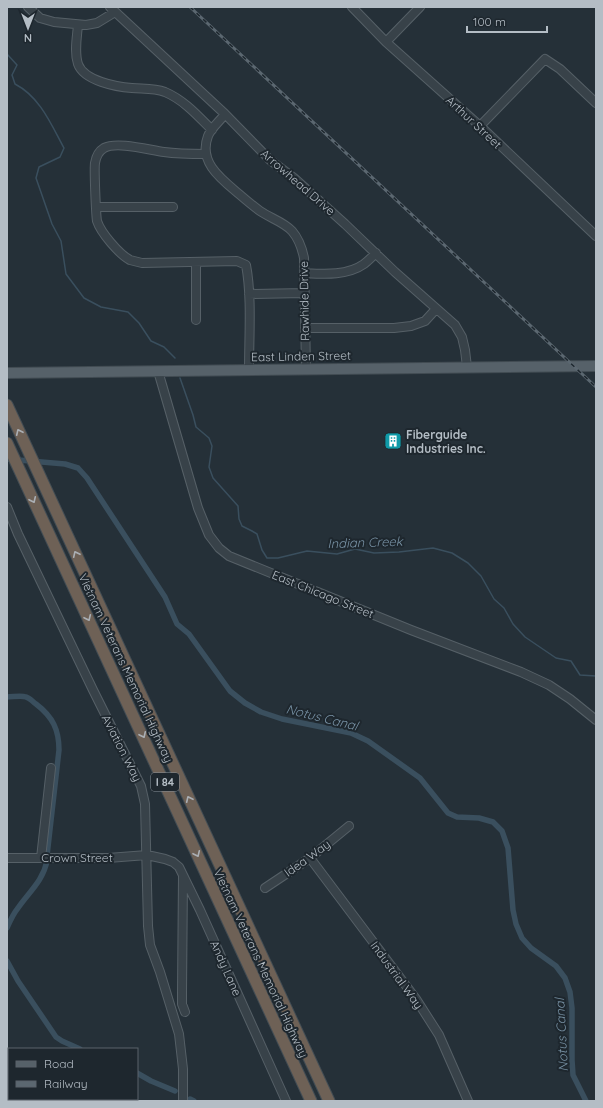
<svg xmlns="http://www.w3.org/2000/svg" width="603" height="1108" font-family="Quicksand,sans-serif">
	<style>
		.lines { fill: none; stroke-linecap: round; stroke-linejoin: round }
		.stream { stroke: #3a4f5e; stroke-width: 1.5 }
		.canal { stroke: #3a4f5e; stroke-width: 5.5 }
		.minor-casing { stroke: #566067; stroke-width: 10 }
		.major-casing { stroke: #414b52; stroke-width: 12 }
		.highway-casing { stroke: #434d54; stroke-width: 13 }
		.minor { stroke: #384249; stroke-width: 8 }
		.major { stroke: #566169; stroke-width: 10 }
		.highway { stroke: #6e6156; stroke-width: 11 }
		.rail-casing { stroke: #5b6770; stroke-width: 3 }
		.rail { stroke: #1e272e; stroke-width: 1.5; stroke-dasharray: 4.5; stroke-linecap: butt }
		.oneway { stroke: #aaafb4 }
		.labels { text-anchor: middle; dominant-baseline: central; stroke-width: 4; stroke-linejoin: round; paint-order: stroke }
		.shield { fill: #1e272e; stroke: #879098; stroke-width: 1 }
		.shield-label { font-size: 11px; font-weight: bold; fill: #b4bdc5 }
		.street-label { font-size: 12px; fill: #b4bdc5; stroke: #1e272e }
		.poi-label { font-size: 12px; font-weight: bold; fill: #b4bdc5; stroke: #1e272e; text-anchor: start }
		.water-label { font-size: 13px; font-style: italic; fill: #7892a5; stroke: #1e272e }
	</style>
	<rect width="100%" height="100%" fill="#253038"/>
	<g class="lines">
		<path class="stream" d="M7,54L17,65L12,75L15,84C40,97 51,124 64,148L60,157L39,167L36,178L52,224L61,241L66,274L84,298L101,307L128,312L139,323L151,341L164,347L175,358
			M180,378L193,415L196,427L209,438L212,446L209,467L213,478L238,506L239,519L242,526L252,531L257,534L262,550L267,558H278L307,551L337,554L355,549L374,553L399,552L433,548L452,553L468,563L481,576L494,599L504,608L513,624L525,637L556,658L571,661L580,675L596,676"/>
		<path class="canal" d="M7,459L65,464L78,468L87,478L165,597L177,624L189,634L230,691L245,703L261,712L282,719L351,733L368,741L420,778L448,813L457,817L479,818L493,822L502,831L508,848L513,910L516,924L522,938L531,948L556,966L565,978L570,992L572,1008V1060L573,1075L586,1101
			M7,697C13,697 21,695 26,697C30,698 33,702 36,704C53,717 59,730 59,750L47,856
			M7,928C10,921 13,914 18,908C29,892 43,881 47,861
			M7,961L18,981L56,1037L62,1041L80,1049
			M137,1073L151,1081L175,1091
			M190,1099L194,1101"/>
		<g class="minor-casing">
			<path id="minor" d="M28,7L40,18L54,22L86,25L97,23L115,12
				M110,7L225,114L270,160L294,178L345,224L395,272L455,325L462,337L465,350L467,367
				M352,7L386,42L480,126L596,236
				M78,25C77,37 74,52 78,64C84,81 117,87 132,88C143,89 154,88 165,92C184,100 198,116 212,130
				M386,42L420,7
				M225,114C220,121 211,128 208,136C198,162 221,179 239,194C246,200 253,206 260,211C270,218 284,222 292,231C299,239 302,248 304,258L306,370
				M480,126L545,59L560,69L596,103
				M206,154C192,154 178,154 164,152C149,150 117,141 104,148C99,151 96,157 95,163C94,169 96,215 97,221C101,233 119,254 130,260C134,261 138,262 142,263L237,261L246,265C252,296 249,337 249,370
				M97,207H173
				M196,262V320
				M304,273C323,274 347,276 364,264C368,261 372,257 376,253
				M249,294L304,293
				M305,328H394L411,326L425,321L436,309
				M158,371L198,508L209,535L219,548L229,556L411,630L521,672L549,685L570,699L596,720
				M7,507L18,534L93,690L141,786L145,804L148,926L150,945L160,972L179,1034L183,1069V1101
				M7,858H108L147,855L165,859L173,862L179,867L200,910L286,1101
				M41,858L51,768
				M310,858L416,999L439,1035L468,1101
				M183,876L182,992V1004L185,1012
				M265,888L310,858L349,826"/>
		</g>
		<g class="major-casing">
			<path id="major" d="M7,373L596,366"/>
		</g>
		<g class="highway-casing">
			<path id="highway" d="M7,405L329,1101
				M7,443L311,1101"/>
		</g>
		<use href="#minor" class="minor"/>
		<use href="#major" class="major"/>
		<use href="#highway" class="highway"/>
		<g class="rail-casing">
			<path id="rail" d="M190,7L596,387"/>
		</g>
		<use href="#rail" class="rail"/>
	</g>
	<defs><path id="oneway-chevron" d="M-2-3.5L2.5 0L-2 3.5" fill="none" stroke-width="1.6" stroke-linecap="round" stroke-linejoin="round"/></defs>
	<g class="oneway">
		<use href="#oneway-chevron" transform="translate(19 432) rotate(-115)"/>
		<use href="#oneway-chevron" transform="translate(33 500) rotate(65)"/>
		<use href="#oneway-chevron" transform="translate(76 554) rotate(-115)"/>
		<use href="#oneway-chevron" transform="translate(88 618) rotate(65)"/>
		<use href="#oneway-chevron" transform="translate(143 735) rotate(65)"/>
		<use href="#oneway-chevron" transform="translate(189 799) rotate(-115)"/>
		<use href="#oneway-chevron" transform="translate(197 854) rotate(65)"/>
	</g>
	<defs>
		<g id="building-square" transform="scale(0.9)"><rect x="-9" y="-9" width="18" height="18" rx="4" fill="#0f9aa8" stroke="#1e272e"/><path d="M-4-6H4V6H1V3H-1V6H-4ZM-2.5-4.3h1.7v1.8h-1.7ZM.8-4.3h1.7v1.8H.8ZM-2.5-1h1.7V.8h-1.7ZM.8-1h1.7V.8H.8Z" fill="#fff"/></g>
	</defs>
	<g fill-rule="evenodd">
		<use href="#building-square" x="393" y="441"/>
	</g>
	<g class="labels">
		<rect class="shield" x="151" y="773" width="28" height="18" rx="3"/>
		<g class="shield-label">
			<text x="165" y="782">I 84</text>
		</g>
		<g class="street-label">
			<text transform="translate(474 122) rotate(43)">Arthur Street</text>
			<text transform="translate(298 182) rotate(41)">Arrowhead Drive</text>
			<text transform="translate(304 301) rotate(-91)">Rawhide Drive</text>
			<text transform="translate(301 356) rotate(-1)">East Linden Street</text>
			<text transform="translate(323 594) rotate(22)">East Chicago Street</text>
			<text transform="translate(126 668) rotate(65)">Vietnam Veterans Memorial Highway</text>
			<text transform="translate(122 748) rotate(63)">Aviation Way</text>
			<text x="77" y="857">Crown Street</text>
			<text transform="translate(307 858) rotate(-36)">Idea Way</text>
			<text transform="translate(261 963) rotate(65)">Vietnam Veterans Memorial Highway</text>
			<text transform="translate(226 968) rotate(66)">Andy Lane</text>
			<text transform="translate(397 975) rotate(54)">Industrial Way</text>
		</g>
		<g class="poi-label">
			<text x="406" y="434">Fiberguide<tspan x="406" dy="14">Industries Inc.</tspan></text>
		</g>
		<g class="water-label">
			<text transform="translate(365 542) rotate(-2)">Indian Creek</text>
			<text transform="translate(322 717) rotate(14)">Notus Canal</text>
			<text transform="translate(561 1035) rotate(-93)">Notus Canal</text>
		</g>
	</g>
	<rect width="603" height="1108" fill="none" stroke="#b4bdc5" stroke-width="16"/>
	<rect x="8" y="1048" width="130" height="52" fill="#1e272e" stroke="#5a636a"/>
	<rect x="16" y="1061" width="20" height="6" fill="#566169" stroke="#5a636a"/>
	<text x="44" y="1068" font-size="12" fill="#b4bdc5">Road</text>
	<rect x="16" y="1081" width="20" height="6" fill="#5b6770" stroke="#5a636a"/>
	<text x="44" y="1088" font-size="12" fill="#b4bdc5">Railway</text>
	<g transform="translate(28 28) rotate(180)" stroke="#1e272e" stroke-width="3" paint-order="stroke">
	<path d="M0-3L7 15L0 10L-7 15Z" fill="#b4bdc5"/>
	<text y="-6" font-size="11" font-weight="bold" text-anchor="middle" fill="#b4bdc5">N</text>
	</g>
	<path d="M467 26v6h80v-6" fill="none" stroke="#b4bdc5" stroke-width="2"/>
	<text x="473" y="26" font-size="12" fill="#b4bdc5" stroke="#1e272e" stroke-width="3" paint-order="stroke">100 m</text>
</svg>
